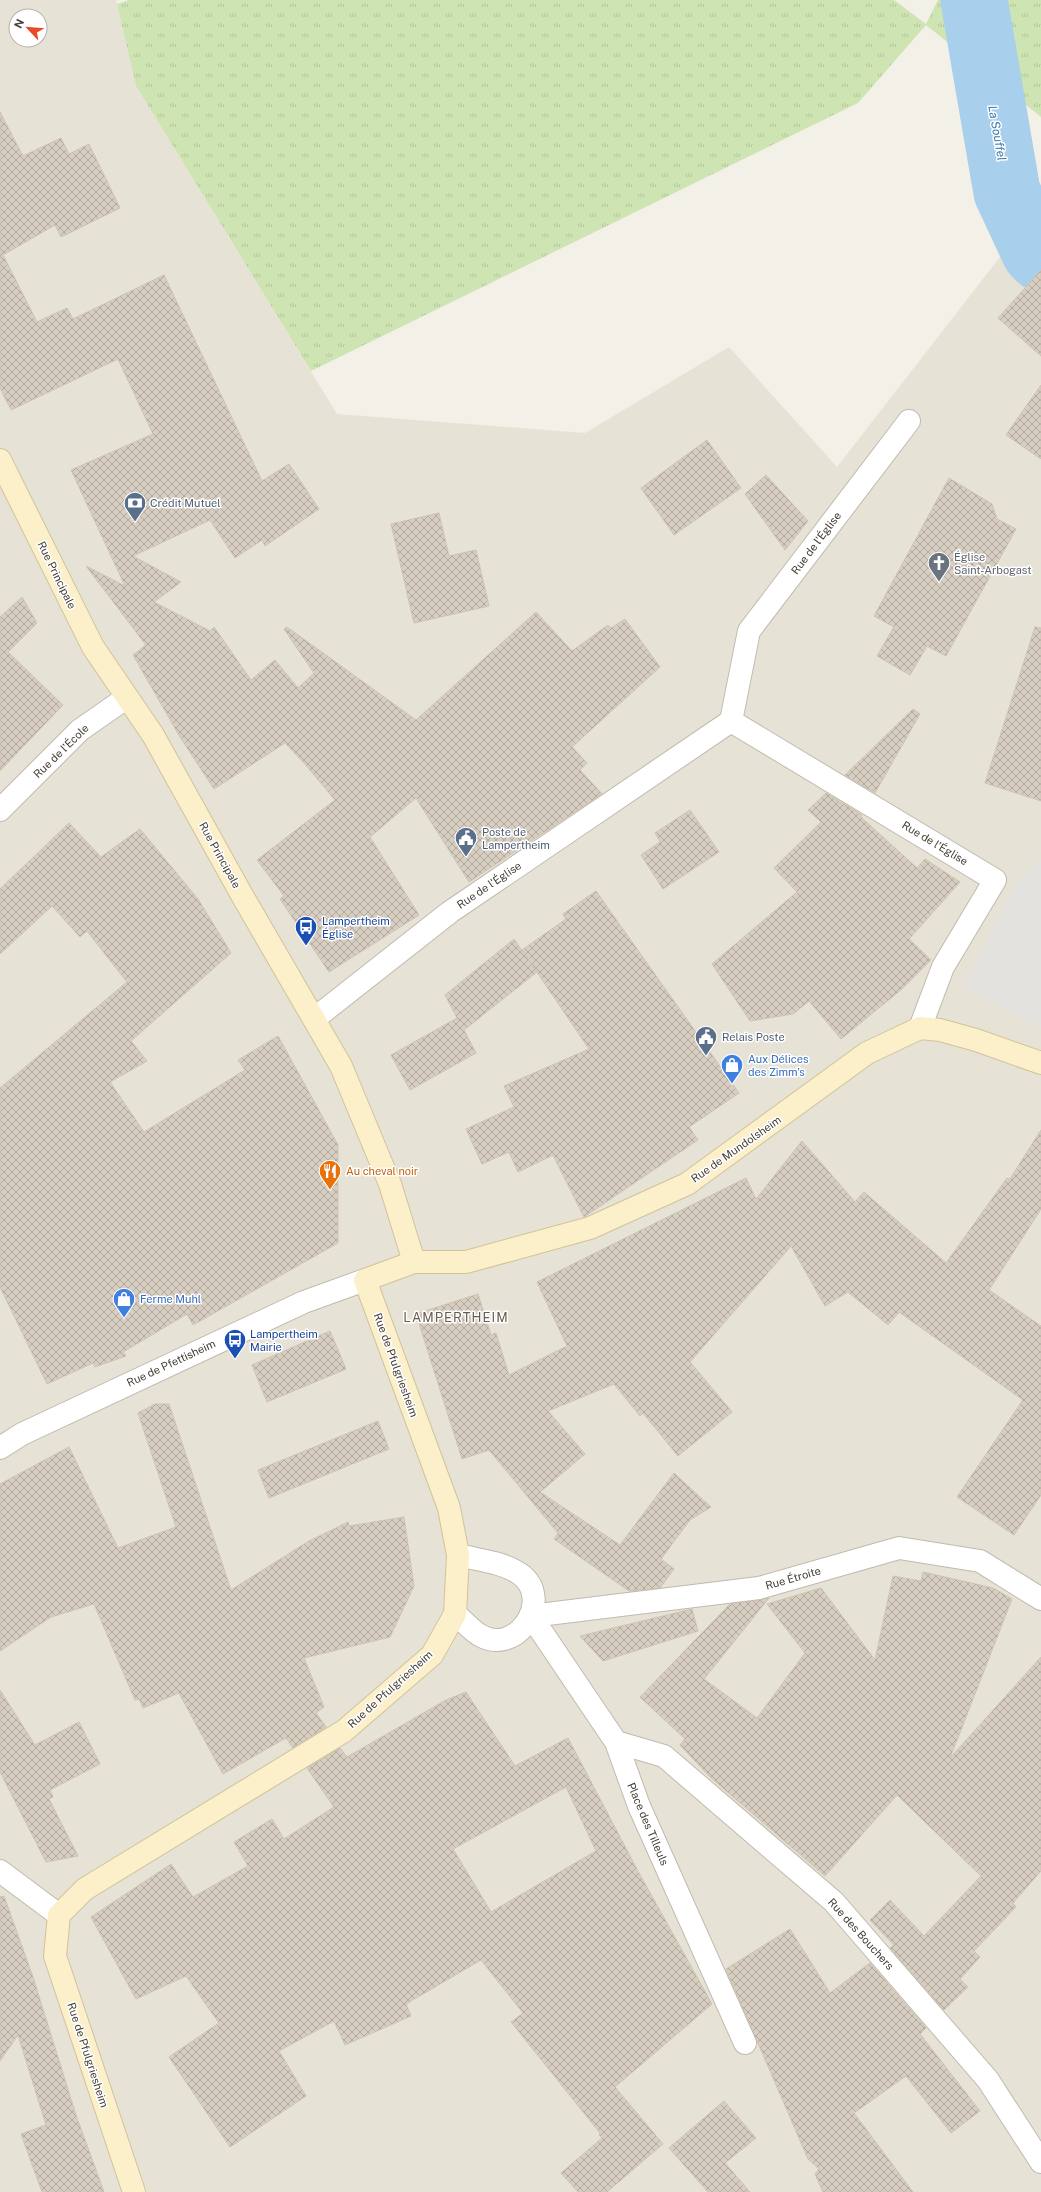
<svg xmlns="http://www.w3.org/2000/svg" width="1041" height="2192" font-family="'Public Sans',sans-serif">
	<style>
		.residential { fill: #e6e2d6; fill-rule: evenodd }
		.grass { fill: url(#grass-tufts) }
		.parking { fill: #e4e2df }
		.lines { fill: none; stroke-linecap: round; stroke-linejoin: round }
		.river { stroke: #a8cfec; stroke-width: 67 }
		.building { fill: url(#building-cross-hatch); stroke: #cec3b2; fill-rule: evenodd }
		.street-casing { stroke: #c1baae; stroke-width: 24 }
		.secondary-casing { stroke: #d0c39a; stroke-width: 24 }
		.street { stroke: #fff; stroke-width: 22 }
		.secondary { stroke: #fbf0ca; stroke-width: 22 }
		.labels { text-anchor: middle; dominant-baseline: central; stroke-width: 3; stroke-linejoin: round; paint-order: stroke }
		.service-label { font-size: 11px; fill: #4e5e75; stroke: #fff; text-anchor: start }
		.street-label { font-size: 11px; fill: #464037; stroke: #fff }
		.worship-label { font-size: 11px; fill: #5b616d; stroke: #fff; text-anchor: start }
		.transit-label { font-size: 11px; fill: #164399; stroke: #fff; text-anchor: start }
		.shop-label { font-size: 11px; fill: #366cbe; stroke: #fff; text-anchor: start }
		.food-label { font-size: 11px; fill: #c56008; stroke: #fff; text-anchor: start }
		.water-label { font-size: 12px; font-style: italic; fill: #3778ab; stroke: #fff }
		.quarter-label { font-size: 13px; letter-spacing: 1px; fill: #685e4f; stroke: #fff }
	</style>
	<defs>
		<pattern id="grass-tufts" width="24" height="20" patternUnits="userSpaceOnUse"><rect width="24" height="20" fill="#cee4b3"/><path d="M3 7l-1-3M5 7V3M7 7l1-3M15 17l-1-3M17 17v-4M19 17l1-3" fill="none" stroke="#b2c59b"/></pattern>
		<pattern id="building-cross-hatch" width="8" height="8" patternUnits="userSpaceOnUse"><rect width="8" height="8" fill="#d7cec1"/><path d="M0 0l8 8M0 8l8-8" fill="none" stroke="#b0a99e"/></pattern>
	</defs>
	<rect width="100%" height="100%" fill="#f3f0e8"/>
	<path class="residential" d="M0,0H116L136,86L337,414L585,433L729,347L837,467L1024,226L1041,239V2192H0ZM16,16H40V40H16Z"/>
	<path class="grass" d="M129,0H894L926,24L938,0H1041V117L926,25L858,103L311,371L136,86L117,4Z"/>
	<path class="parking" d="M1041,859V1028L963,986L1019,879Z"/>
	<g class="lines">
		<path class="river" d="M974,0L1007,192L1035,252L1041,258"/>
	</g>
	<path class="building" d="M0,112L23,156L61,138L69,154L89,144L120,208L61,237L55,225L3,255L37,322L67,308L73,319L164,275L262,481L289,464L319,509L265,546L262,540L235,558L210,520L133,556L181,582L154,602L210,631L214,627L251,680L275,660L298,688L314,673L284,629L287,627L416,720L536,612L572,651L608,625L611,628L625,619L660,667L572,747L587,763L580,770L602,794L469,882L416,798L370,837L419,915L329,972L280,899L284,896L257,860L335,800L304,763L285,743L214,789L180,737L133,655L146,645L86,566L125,586L71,470L153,434L118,359L11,410L0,388Z
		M1041,270V356L998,318Z
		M1041,385V459L1006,435Z
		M707,440L741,488L674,535L641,488Z
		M766,475L808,521L785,550L745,494Z
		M949,478L992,504L997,519L1016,529L946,656L927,646L910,675L877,656L894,627L874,616Z
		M439,513L449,556L476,550L489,606L414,623L391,524Z
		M22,597L37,623L8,652L63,705L0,771V617Z
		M1035,627L1041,628V801L985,783Z
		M913,709L920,714L875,793L845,775Z
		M826,793L862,815L861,817L917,868L925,859L960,882L909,939L931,960L902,989L841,1039L809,1001L793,1014L750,1021L712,964L797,892L774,868L821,822L808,810Z
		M690,810L719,852L663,889L641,855L660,842L655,833Z
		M69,823L101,857L140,829L198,899L231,953L131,1041L147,1061L110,1082L144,1132L245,1070L238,1060L278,1036L338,1145V1243L193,1325L187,1314L123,1352L126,1356L95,1367L93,1363L47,1384L0,1287V1088L127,982L87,931L80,937L52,906L0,954V889Z
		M596,891L739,1093L689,1127L698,1140L584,1217L553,1155L518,1172L509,1152L482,1164L466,1129L514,1107L504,1086L589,1049L522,950L566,919L563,914Z
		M514,939L537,972L464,1030L476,1053L410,1090L391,1055L457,1018L445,995Z
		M1041,1130V1209L989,1290L1041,1326V1495L1014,1535L957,1497L1023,1400L899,1312L888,1325L848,1292L825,1306L791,1246L690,1362L732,1412L678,1456L643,1413L640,1416L614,1384L548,1411L585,1454L540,1492L620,1545L674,1473L711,1507L690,1520L661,1559L674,1569L660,1588L629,1591L554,1539L558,1533L489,1450L462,1459L416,1314L478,1294L491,1335L496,1333L509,1375L567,1346L537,1282L746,1178L756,1199L802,1141L855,1202L864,1192L946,1263L1007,1178L1010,1179Z
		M330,1331L346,1369L267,1402L252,1365Z
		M155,1404H169L231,1590L309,1541L348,1522L349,1526L404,1517L414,1586L390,1637L304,1658L324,1707L316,1713L326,1727L293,1748L286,1738L223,1774L179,1693L143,1708L139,1699L135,1700L94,1604L51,1617L0,1651V1484L69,1447L118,1548L176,1527L138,1413Z
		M378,1421L389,1449L269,1498L258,1470Z
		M923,1572L993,1588L1012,1599L950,1758L1041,1657V1871L1013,1903L1016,1907L974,1951L980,1957L960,1979L968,1987L944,2010L890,1948L894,1945L870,1920L890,1900L924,1936L981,1876L897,1795L825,1876L710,1777L680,1745L685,1739L640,1697L730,1604L769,1598L704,1679L757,1718L805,1653L767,1604L821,1588L875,1660L893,1576L921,1581Z
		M692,1609L698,1631L603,1661L580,1636Z
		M0,1690L35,1745L79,1722L100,1764L50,1790L53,1797L49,1799L78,1856L46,1862L0,1772Z
		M466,1692L515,1766L568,1738L639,1873L712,2004L615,2087L663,2144L607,2192H578L561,2173L602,2138L599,2135L600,2133L511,2022L523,2013L481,1960L406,2004L411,2016L345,2045L334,2021L279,2051L306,2096L230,2147L169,2057L219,2023L186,1976L136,1999L91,1917L171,1864L193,1897L248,1866L234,1842L272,1819L284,1839L334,1807L307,1768L340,1748L347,1757L446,1700ZM566,1787L596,1851L491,1912L453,1849Z
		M4,1896L33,1977L76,2115L104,2192H42L21,2134L46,2125L18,2035L0,2061V1897Z
		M790,1929L830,1993L870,1963L926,2028L920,2034L980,2111L951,2133L906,2076L854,2113L913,2192H823L815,2174L819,2169L808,2159L726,1969Z
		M724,2101L756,2138L725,2163L750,2192H708L669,2148Z"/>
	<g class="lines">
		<g class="street-casing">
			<path id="street" d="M731,721L995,880L943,967L920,1028
				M0,810L80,730L126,698
				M314,1019L450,912L731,721L749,631L909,421
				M0,1448L22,1434L304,1302L365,1280
				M455,1614C463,1620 470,1629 478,1634C516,1659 555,1599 520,1574C503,1562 478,1560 458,1555
				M616,1742L664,1756L834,1902L988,2080L1041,2162
				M0,1871L59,1915
				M745,2043L639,1806L616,1742L531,1616L759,1588L899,1548L980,1561L1041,1599"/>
		</g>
		<g class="secondary-casing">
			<path id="secondary" d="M0,460L93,647L153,735L243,897L341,1066L390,1184L414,1262
				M134,2192L55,1956L59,1915L85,1889L344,1731L432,1655L455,1614L458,1555L449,1508L365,1280L414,1262H466L590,1228L687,1184L867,1053L920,1028L940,1030L976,1040L1041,1063"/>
		</g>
		<use href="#street" class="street"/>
		<use href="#secondary" class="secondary"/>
	</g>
	<defs>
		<g id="bank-pin" transform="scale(1.15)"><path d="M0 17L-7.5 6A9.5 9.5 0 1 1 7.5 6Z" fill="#5c6f8a" stroke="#fff"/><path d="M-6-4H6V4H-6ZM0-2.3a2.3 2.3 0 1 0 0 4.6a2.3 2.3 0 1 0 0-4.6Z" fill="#fff"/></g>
		<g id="church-pin" transform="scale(1.15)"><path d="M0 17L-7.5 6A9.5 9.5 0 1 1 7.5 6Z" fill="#6b7280" stroke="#fff"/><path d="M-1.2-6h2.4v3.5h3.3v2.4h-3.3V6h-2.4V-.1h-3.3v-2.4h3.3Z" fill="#fff"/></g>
		<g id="civic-pin" transform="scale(1.15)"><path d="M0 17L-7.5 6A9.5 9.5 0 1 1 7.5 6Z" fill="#5c6f8a" stroke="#fff"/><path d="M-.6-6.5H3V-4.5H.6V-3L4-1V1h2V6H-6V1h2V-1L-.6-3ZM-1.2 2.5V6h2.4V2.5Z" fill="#fff"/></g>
		<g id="bus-pin" transform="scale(1.15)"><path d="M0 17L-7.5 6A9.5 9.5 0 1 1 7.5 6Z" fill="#1a4fb4" stroke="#fff"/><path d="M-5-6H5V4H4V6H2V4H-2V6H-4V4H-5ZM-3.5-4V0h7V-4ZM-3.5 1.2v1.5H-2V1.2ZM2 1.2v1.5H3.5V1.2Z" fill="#fff"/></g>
		<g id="shop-pin" transform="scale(1.15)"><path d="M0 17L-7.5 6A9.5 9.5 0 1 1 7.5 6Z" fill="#3f7fe0" stroke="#fff"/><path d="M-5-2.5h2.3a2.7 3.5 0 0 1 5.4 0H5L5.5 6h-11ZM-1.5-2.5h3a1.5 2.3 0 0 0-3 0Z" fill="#fff"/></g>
		<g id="restaurant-pin" transform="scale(1.15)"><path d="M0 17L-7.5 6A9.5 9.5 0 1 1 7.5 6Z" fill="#e8710a" stroke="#fff"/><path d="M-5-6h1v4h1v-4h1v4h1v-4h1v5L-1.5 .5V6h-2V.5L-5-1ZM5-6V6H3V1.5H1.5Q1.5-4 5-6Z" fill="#fff"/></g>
	</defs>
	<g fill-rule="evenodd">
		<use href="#bank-pin" x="135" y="503"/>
		<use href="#church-pin" x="939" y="563"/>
		<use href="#civic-pin" x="466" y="838"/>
		<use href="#bus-pin" x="306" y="927"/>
		<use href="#civic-pin" x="706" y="1037"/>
		<use href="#shop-pin" x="732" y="1065"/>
		<use href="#restaurant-pin" x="330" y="1171"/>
		<use href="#shop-pin" x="124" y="1299"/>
		<use href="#bus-pin" x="235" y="1340"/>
	</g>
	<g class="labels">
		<g class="service-label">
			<text x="150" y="503">Crédit Mutuel</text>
			<text x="482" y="832">Poste de<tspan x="482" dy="13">Lampertheim</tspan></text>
			<text x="722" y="1037">Relais Poste</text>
		</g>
		<g class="street-label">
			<text transform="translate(816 543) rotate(-53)">Rue de l'Église</text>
			<text transform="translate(57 575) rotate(64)">Rue Principale</text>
			<text transform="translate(61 751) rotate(-44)">Rue de l'École</text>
			<text transform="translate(935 843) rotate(31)">Rue de l'Église</text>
			<text transform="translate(220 855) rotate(61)">Rue Principale</text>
			<text transform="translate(489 885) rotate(-34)">Rue de l'Église</text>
			<text transform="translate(736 1149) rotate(-35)">Rue de Mundolsheim</text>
			<text transform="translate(171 1363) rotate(-25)">Rue de Pfettisheim</text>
			<text transform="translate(396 1365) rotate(70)">Rue de Pfulgriesheim</text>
			<text transform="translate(793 1578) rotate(-16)">Rue Étroite</text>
			<text transform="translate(390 1689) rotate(-42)">Rue de Pfulgriesheim</text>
			<text transform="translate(648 1824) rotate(67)">Place des Tilleuls</text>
			<text transform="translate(861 1934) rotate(48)">Rue des Bouchers</text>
			<text transform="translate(88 2055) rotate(72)">Rue de Pfulgriesheim</text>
		</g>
		<g class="worship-label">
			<text x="954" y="557">Église<tspan x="954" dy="13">Saint-Arbogast</tspan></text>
		</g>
		<g class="transit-label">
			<text x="322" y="921">Lampertheim<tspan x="322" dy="13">Église</tspan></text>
			<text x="250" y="1334">Lampertheim<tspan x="250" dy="13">Mairie</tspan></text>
		</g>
		<g class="shop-label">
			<text x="748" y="1059">Aux Délices<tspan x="748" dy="13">des Zimm’s</tspan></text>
			<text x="140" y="1299">Ferme Muhl</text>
		</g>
		<g class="food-label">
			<text x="346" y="1171">Au cheval noir</text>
		</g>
		<g class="water-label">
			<text transform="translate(997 133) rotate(80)">La Souffel</text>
		</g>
		<g class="quarter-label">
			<text x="456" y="1317">LAMPERTHEIM</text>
		</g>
	</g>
	<g transform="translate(28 28) rotate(296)"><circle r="19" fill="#ffffff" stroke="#b5b3af"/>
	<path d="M0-3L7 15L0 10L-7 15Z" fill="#ec4726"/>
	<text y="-6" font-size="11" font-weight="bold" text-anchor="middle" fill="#464037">N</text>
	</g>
</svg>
